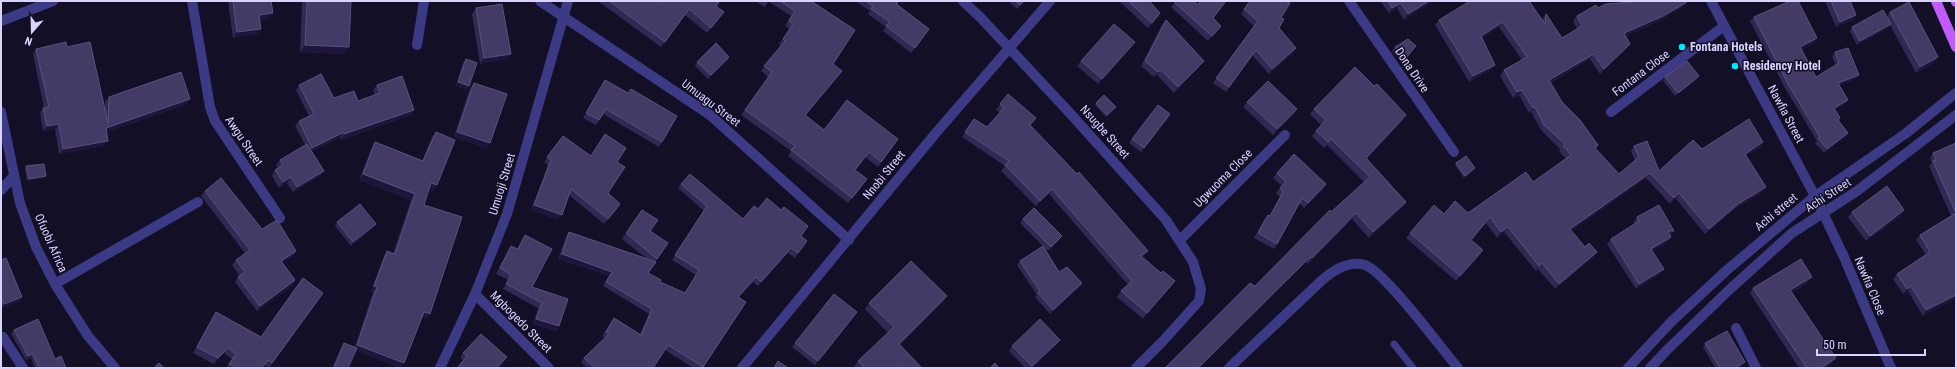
<svg xmlns="http://www.w3.org/2000/svg" width="1957" height="369" font-family="'Roboto Condensed',sans-serif">
	<style>
		.lines { fill: none; stroke-linecap: round; stroke-linejoin: round }
		.service { stroke: #3d3a85; stroke-width: 7 }
		.minor { stroke: #3d3a85; stroke-width: 10 }
		.tertiary { stroke: #3d3a85; stroke-width: 10 }
		.primary { stroke: #c25bff; stroke-width: 10 }
		.wall { fill: #312854 }
		.shaded-wall { fill: #1d163a }
		.building { fill: #433a66; stroke: #5a527e }
		.poi-dot { fill: #00e5ff; stroke: #130f26; stroke-width: 1.5 }
		.labels { text-anchor: middle; dominant-baseline: central; stroke-width: 3; stroke-linejoin: round; paint-order: stroke }
		.poi-label { font-size: 12px; font-weight: bold; fill: #d9d4ff; stroke: #130f26; text-anchor: start }
		.street-label { font-size: 12px; fill: #d9d4ff; stroke: #130f26 }
	</style>
	<rect width="100%" height="100%" fill="#130f26"/>
	<g class="lines">
		<path class="service" d="M1394,344L1413,368"/>
		<path class="minor" d="M192,1L210,107L215,121L280,218
			M540,1L710,115L849,240
			M963,1L981,18L1068,111L1166,220L1193,262L1201,289L1199,301L1163,341L1136,368
			M1349,1L1454,152
			M1711,1L1815,196L1844,257L1891,368
			M1,21L53,1
			M417,45L424,1
			M1,112L20,203L36,247L55,284L88,336L115,368
			M1611,112L1724,26
			M1,190L13,177
			M1180,240L1285,135
			M55,284L198,202
			M475,294L549,368
			M1736,328L1756,368
			M3,337L23,368
			M440,368L475,294L507,214L568,1
			M742,368L935,134L1050,1
			M1229,368L1320,282C1332,271 1348,260 1365,265C1385,272 1441,348 1458,368"/>
		<path class="tertiary" d="M1628,368L1672,321L1727,270L1815,196L1905,134L1956,93
			M1650,368L1667,350L1729,290L1792,233L1857,191L1956,115"/>
		<path class="primary" d="M1936,1L1956,47
			M1956,1V2"/>
	</g>
	<path class="wall" d="M228,1H271L273,13L269,19L260,20L261,29L257,34L233,38Z
		M302,1H351L344,54L300,52Z
		M598,1H658L661,3L663,1H721L716,6L720,17L707,33L685,15L661,47Z
		M755,1H811L833,64L842,71L806,115L824,130L894,145L878,167L865,157L855,170L863,184L848,203L788,156L791,151L741,115L768,77L761,71L781,46L779,44L790,29L785,26L791,16L768,1L765,7Z
		M855,1H899L897,4L929,29L911,53L883,31L886,27L868,14L870,11Z
		M1008,1H1026L1017,9Z
		M1119,1H1149L1160,13L1148,28Z
		M1176,1L1198,5L1200,1H1226L1213,18L1221,26L1218,31L1208,41L1171,7Z
		M1249,1H1272L1281,18L1279,28L1296,48L1293,53L1269,74L1252,55L1226,92L1213,83L1254,26L1241,14Z
		M1382,1H1432L1430,3L1404,20L1397,8L1389,13L1381,2Z
		M1625,1H1687V2L1683,7L1659,21L1626,36V49L1600,74L1590,59L1550,83L1562,102L1598,145L1596,149L1619,174L1635,161L1631,151L1634,146L1659,171L1702,149L1760,148L1746,156L1766,187L1762,192L1735,209L1705,234L1676,199L1670,204L1646,178L1572,231L1593,257L1555,289L1538,269L1536,271L1504,232L1497,238L1486,223L1471,240L1483,250L1479,255L1456,281L1406,238L1410,233L1444,214L1468,213L1533,182L1566,159L1559,151L1560,149L1541,130L1531,112L1529,113L1519,95L1513,98L1500,76L1504,70L1522,60L1499,27L1482,38L1491,70L1469,82L1435,25L1439,20H1542L1546,14L1562,38L1577,29L1573,21L1577,16L1598,8L1626,2Z
		M1825,1H1850L1853,20L1836,27Z
		M476,8L507,59L480,64L472,14Z
		M1890,12L1934,63L1916,73L1890,25L1888,28L1857,45L1850,31L1852,27L1887,17Z
		M1754,17L1817,38L1814,43L1802,49L1816,77L1836,66L1832,57L1835,52L1859,75L1855,79L1840,85L1845,104L1835,110L1838,121L1848,133L1845,137L1824,153L1815,143L1817,141L1785,88L1750,21Z
		M1166,20L1200,66L1174,93L1157,75L1154,77L1141,66L1162,25Z
		M1135,42L1131,47L1098,84L1077,66L1081,61Z
		M67,47L105,111V102L109,97L186,105L106,132L104,146L59,154L55,129L43,131L40,113L43,108H44L33,54L36,49Z
		M1395,47L1413,50L1402,63L1392,51Z
		M729,57L727,61L708,79L695,66L697,62Z
		M466,59L469,86L466,90L456,86L463,63Z
		M1699,76L1696,80L1675,96L1663,81L1665,77Z
		M605,80L628,93L631,89L662,142L659,147L603,114L596,125L583,118Z
		M474,83L490,143L486,148L454,137L470,88Z
		M299,85L334,98L358,101L375,95L373,90L377,85L411,115L341,140L340,137L312,151L324,171L320,176L293,192L287,183L279,188L272,176L275,170L278,169L276,165L280,160L305,145L295,126L299,121L309,116L296,90Z
		M1247,102L1293,115L1273,135L1243,107Z
		M1096,103L1116,107L1106,117L1095,105Z
		M1000,104L1032,123L1030,126L1148,251L1142,257L1161,273L1175,281L1171,286L1143,319L1117,297L1121,291L1128,285L1049,194L1036,206L1001,171L1005,166L962,137L974,119L987,127L1000,113L996,110Z
		M1314,109L1406,115L1402,121L1367,159L1406,202L1402,208L1369,238L1352,219L1308,264L1306,262L1199,368H1165L1255,286L1331,212L1364,182L1327,145L1324,148L1312,136L1316,131L1321,125L1310,114Z
		M1168,118L1141,152L1129,143L1132,139Z
		M436,132L437,185L433,191L429,189L424,205L426,319L422,317L355,351L348,368H332L341,348L344,343L355,347L373,292L371,291L384,256L387,251L393,253L411,200L359,180L372,147L375,142L422,161L432,137Z
		M563,136L590,156L617,162L608,193L617,209L604,224L569,195L558,220L531,210L548,165L544,162Z
		M1956,143V298L1923,316L1908,291L1903,294L1893,279L1897,274L1926,255L1916,240L1920,235L1951,216L1929,166L1932,163L1930,158L1933,153Z
		M1456,163L1474,170L1464,178L1455,165Z
		M26,166L46,176L44,178L27,181L25,168Z
		M1277,173L1326,184L1323,189L1304,208L1299,203L1277,244L1274,249L1254,238L1264,220L1268,215L1270,216L1280,197L1276,193L1282,186L1273,178Z
		M681,184L743,219L801,236L807,241L795,258L788,253L758,286L753,282L739,297L746,302L703,368H693L665,350L653,368H587L581,362L584,358L605,338L602,336L614,318L640,334L649,314L603,286L609,276L558,259L566,237L569,232L646,258L622,239L642,210L650,231L668,243L648,273L660,282L685,293L696,275L672,260L704,211L678,188Z
		M205,191L296,251L293,256L282,263L295,280L292,286L257,311L235,282L238,277L240,276L232,265L236,260L245,253L201,196Z
		M1852,212L1901,216L1866,241L1848,217Z
		M1637,217L1670,236L1671,237L1668,242L1652,251L1664,269L1660,274L1636,289L1607,244L1611,239L1635,224L1634,222Z
		M1023,219L1059,240L1048,251L1020,223Z
		M337,222L373,228L351,246L335,226Z
		M525,235L532,287L559,326L556,331L533,324L538,308L503,289L508,280L496,274L508,251L511,246L517,249Z
		M1,260L22,297L19,301L2,308L1,306Z
		M1020,261L1059,272L1082,283L1079,287L1050,314L1035,297L1037,295L1017,265Z
		M1808,283L1792,293L1832,363L1825,368H1799L1750,293L1753,288Z
		M323,293L269,368L264,365L262,368H226L232,359L224,353L214,364L193,353L212,318L216,312L261,337Z
		M869,303H942L900,345L922,368H855L854,367L858,361L888,333L865,309Z
		M854,316L815,365L792,347L795,343Z
		M14,330L55,359L66,368H35L31,358L26,360L11,334Z
		M1060,340L1056,345L1032,368H1025L1009,351L1012,346Z
		M1705,343L1742,366L1739,368H1715L1703,347Z
		M463,353L503,362L464,361L460,358Z"/>
	<path class="shaded-wall" d="M1024,1H1026L1017,9L1020,5Z
		M1429,1H1432L1430,3L1404,20L1408,14Z
		M1687,2L1683,7L1659,21L1620,39L1624,33Z
		M1401,3L1397,8L1389,13L1392,8Z
		M273,13L269,19L255,21L259,15Z
		M1856,15L1853,20L1836,27L1840,22Z
		M1503,22L1499,27L1478,42L1481,36Z
		M1891,24L1888,28L1857,45L1860,41Z
		M1221,26L1218,31L1208,41L1212,36Z
		M261,29L257,34L233,38L237,32Z
		M1817,38L1814,43L1797,51L1800,47Z
		M1135,42L1131,47L1098,84L1102,79Z
		M1630,44L1626,49L1600,74L1604,69Z
		M305,45L349,47L344,54L300,52Z
		M1296,48L1293,53L1269,74L1272,69Z
		M511,54L507,59L480,64L484,58Z
		M1594,54L1590,59L1545,85L1549,80Z
		M729,57L727,61L708,79L711,75Z
		M1938,57L1934,63L1916,73L1920,67Z
		M1204,61L1200,66L1174,93L1178,87Z
		M1495,65L1491,70L1469,82L1473,76Z
		M1161,70L1157,75L1154,77L1158,72Z
		M842,71L838,77L802,120L805,115Z
		M1859,75L1855,79L1835,87L1838,83Z
		M1699,76L1696,80L1675,96L1678,93Z
		M458,82L469,86L466,90L456,86Z
		M1522,90L1519,95L1513,98L1517,92Z
		M190,99L186,105L102,134L106,128Z
		M1848,100L1845,104L1831,113L1834,108Z
		M1535,107L1531,112L1529,113L1533,108Z
		M1297,109L1293,115L1273,135L1277,129Z
		M414,110L411,115L341,140L344,134Z
		M1406,115L1402,121L1362,164L1366,158Z
		M59,124L55,129L43,131L47,126Z
		M344,132L340,137L309,153L312,148Z
		M457,132L490,143L486,148L454,137Z
		M1848,133L1845,137L1824,153L1827,149Z
		M108,141L104,146L59,154L63,149Z
		M1763,142L1760,148L1741,159L1745,154Z
		M1475,168L1474,170L1464,178L1465,176Z
		M324,171L320,176L293,192L297,187Z
		M1650,173L1646,178L1567,235L1570,229Z
		M363,174L415,194L411,200L359,180Z
		M46,176L44,178L27,181L29,179Z
		M291,177L287,183L279,188L283,182Z
		M431,183L437,185L433,191L428,188Z
		M1326,184L1323,189L1304,208L1308,203Z
		M1766,187L1762,192L1735,209L1705,234L1709,229L1738,204Z
		M1052,189L1049,194L1036,206L1040,201Z
		M1679,193L1676,199L1670,204L1674,198Z
		M1406,202L1402,208L1369,238L1373,232Z
		M534,205L562,215L558,220L531,210Z
		M1904,210L1901,216L1866,241L1870,236Z
		M1356,213L1352,219L1308,264L1312,258Z
		M1490,217L1486,223L1467,245L1471,240Z
		M376,224L373,228L351,246L353,242Z
		M1508,227L1504,232L1497,238L1501,232Z
		M1668,231H1674L1671,235Z
		M1062,236L1059,240L1048,251L1051,247Z
		M1671,237L1668,242L1648,254L1651,249Z
		M791,248L788,253L758,286L761,282Z
		M1483,250L1479,255L1456,281L1460,276Z
		M296,251L293,256L277,266L281,261Z
		M1148,251L1144,256L1137,262L1141,256Z
		M1597,252L1593,257L1555,289L1559,284Z
		M562,254L612,272L609,276L558,259Z
		M1310,257L1306,262L1199,368H1198Z
		M1664,269L1660,274L1636,289L1639,284Z
		M756,277L753,282L735,302L738,297Z
		M1812,277L1808,283L1787,296L1790,290Z
		M295,280L292,286L257,311L260,306Z
		M1175,281L1171,286L1143,319L1147,313Z
		M1082,283L1079,287L1050,314L1053,310Z
		M374,286L377,287L373,292L371,291Z
		M1911,286L1908,291L1903,294L1907,289Z
		M1956,295V298L1923,316L1926,310Z
		M947,296L942,303L894,350L899,344Z
		M22,297L19,301L2,308L4,304Z
		M424,312L430,314L426,319L420,317Z
		M536,319L559,326L556,331L533,324Z
		M1060,340L1056,345L1032,368H1031Z
		M357,345L404,363L400,368H399L354,350Z
		M228,348L224,353L214,364L218,358Z
		M33,354L31,358L26,360L28,356Z
		M1836,358L1832,363L1825,368H1821Z
		M1745,362L1742,366L1739,368H1735Z"/>
	<path class="building" d="M233,1H271L273,13L259,15L261,29L237,32Z
		M307,1H351L349,47L305,45Z
		M609,1H658L661,3L663,1H720L716,6L724,12L711,28L689,9L665,42Z
		M780,1H811L855,30L833,64L842,71L805,115L824,130L847,100L898,139L881,162L869,152L855,170L867,179L852,198L791,150L795,146L745,110L772,72L764,66L785,41L783,39L793,24L789,21L795,11Z
		M866,1H899L896,4L929,29L915,48L886,26L890,22L871,9L873,6Z
		M1015,1H1024L1020,5Z
		M1128,1H1149L1160,13L1152,23Z
		M1176,1H1194L1198,5L1200,1H1226L1213,18L1221,26L1212,36L1175,3Z
		M1250,1H1272L1275,3L1276,1H1286L1290,3L1281,18L1284,19L1279,28L1296,48L1272,69L1256,50L1229,87L1216,78L1258,21L1244,9Z
		M1388,1H1429L1408,14L1401,3L1392,8Z
		M1470,1H1529L1545,24L1546,14L1562,38L1582,26L1577,16L1596,5L1598,8L1606,4L1632,2L1631,1H1687V2L1663,16L1624,33L1630,44L1604,69L1594,54L1549,80L1562,102L1580,120L1598,145L1595,148L1619,174L1639,157L1634,146L1647,141L1659,171L1693,140L1702,149L1749,119L1763,142L1745,154L1766,187L1738,204L1709,229L1679,193L1674,198L1650,173L1570,229L1585,247L1589,243L1597,252L1559,284L1542,263L1539,266L1508,227L1501,232L1490,217L1471,240L1483,250L1460,276L1410,233L1434,205L1444,214L1455,201L1468,213L1526,172L1533,182L1571,155L1563,146L1565,144L1544,125L1535,107L1533,108L1522,90L1517,92L1504,70L1527,57L1503,22L1481,36L1495,65L1473,76L1439,20Z
		M1790,1H1798L1817,38L1800,47L1816,77L1839,63L1835,52L1848,48L1859,75L1838,83L1848,100L1834,108L1840,118L1838,120L1848,133L1827,149L1818,138L1820,137L1788,84L1754,17Z
		M1831,1H1850L1856,15L1840,22Z
		M1909,2L1938,57L1920,67L1890,12Z
		M502,4L511,54L484,58L476,8Z
		M1883,10L1891,24L1860,41L1852,27Z
		M1166,20L1204,61L1178,87L1161,70L1158,72L1145,61Z
		M1114,24L1135,42L1102,79L1081,61Z
		M1408,39L1416,46L1405,59L1395,47Z
		M66,42L67,47L90,42L108,123L109,97L181,72L190,99L106,128L108,141L63,149L59,124L47,126L43,108L49,107L36,49Z
		M716,43L729,57L711,75L697,62Z
		M466,59L477,63L469,86L458,82Z
		M1687,61L1699,76L1678,93L1665,77Z
		M1355,67L1374,86L1377,84L1406,115L1366,158L1406,202L1373,232L1356,213L1312,258L1310,257L1198,368H1165L1250,283L1255,286L1330,210L1331,212L1370,177L1331,139L1328,142L1316,131L1326,120L1314,109Z
		M321,74L334,98L354,91L358,101L380,93L377,85L402,76L414,110L344,134V132L312,148L299,121L314,114L299,85Z
		M605,80L628,93L631,89L677,116L662,142L606,109L599,120L586,113Z
		M1268,81L1297,109L1277,129L1247,102Z
		M474,83L507,94L490,143L457,132Z
		M1008,94L1036,118L1030,125L1077,174L1079,172L1148,251L1141,256L1161,273L1163,271L1175,281L1147,313L1121,291L1132,281L1052,189L1040,201L1005,165L1009,161L965,132L974,119L987,127L1004,108L1000,104Z
		M1104,95L1116,107L1107,115L1096,103Z
		M1158,105L1170,114L1144,148L1132,139Z
		M436,132L455,140L437,185L431,183L424,205L462,217L430,314L424,312L404,363L357,345L377,287L374,286L387,251L395,254L415,194L363,174L375,142L423,161Z
		M605,134L626,148L617,162L625,167L608,193L620,204L608,219L571,189L562,215L534,205L551,160L547,157L563,136L591,156Z
		M1956,143V295L1926,310L1911,286L1907,289L1897,274L1930,252L1920,235L1956,213L1933,161L1936,160L1933,153Z
		M307,144L324,171L297,187L291,177L283,182L275,170L283,165L280,160Z
		M1294,154L1326,184L1308,203L1302,198L1277,244L1258,233L1268,215L1270,216L1283,192L1280,188L1286,182L1277,173Z
		M1466,156L1475,168L1465,176L1456,163Z
		M44,164L46,176L29,179L26,166Z
		M690,174L743,219L754,206L758,209L767,198L781,210L784,207L808,226L801,236L807,241L798,253L791,248L761,282L756,277L738,297L746,302L703,367L668,345L653,368H595L584,358L609,334L606,332L614,318L641,335L652,309L606,282L612,272L562,254L569,232L656,262L648,273L661,280L660,282L685,293L699,270L675,255L707,206L681,184Z
		M221,178L262,229L277,220L296,251L281,261L295,280L260,306L238,277L245,272L236,260L250,250L205,191Z
		M1887,186L1904,210L1870,236L1852,212Z
		M360,204L376,224L353,242L337,222Z
		M1659,205L1674,231H1668L1671,237L1651,249L1664,269L1639,284L1611,239L1639,221L1637,217Z
		M1034,208L1062,236L1051,247L1023,219Z
		M642,210L658,220L650,231L668,243L657,259L626,233Z
		M525,235L552,249L532,287L568,299L559,326L536,319L542,303L506,284L511,275L500,268L511,246L518,249Z
		M1043,246L1059,272L1067,267L1082,283L1053,310L1038,293L1040,291L1020,261Z
		M6,258L22,297L4,304L1,296V260Z
		M1801,259L1812,277L1790,290L1836,358L1821,368H1807L1753,288Z
		M911,261L947,296L899,344L922,368H865L858,361L894,327L869,303Z
		M303,278L323,293L272,363L268,360L262,368H233L234,366L229,364L236,354L228,348L218,358L197,347L216,312L261,337Z
		M834,294L857,312L818,361L795,343Z
		M38,319L55,359L61,356L66,368H39L33,354L28,356L14,330Z
		M1040,319L1060,340L1032,366L1012,346Z
		M1727,331L1745,362L1735,368H1720L1705,343Z
		M481,334L507,357L497,368H457L467,356L463,353Z
		M344,343L357,348L348,368H334Z
		M778,361L788,368H774Z
		M159,363L164,368H154Z
		M995,363L999,368H990Z"/>
	<g class="poi-dot">
		<circle cx="1682" cy="47" r="4"/>
		<circle cx="1735" cy="66" r="4"/>
	</g>
	<g class="labels">
		<g class="poi-label">
			<text x="1690" y="47">Fontana Hotels</text>
			<text x="1743" y="66">Residency Hotel</text>
		</g>
		<g class="street-label">
			<text transform="translate(1412 70) rotate(56)">Dona Drive</text>
			<text transform="translate(1641 73) rotate(-37)">Fontana Close</text>
			<text transform="translate(711 103) rotate(37)">Umuagu Street</text>
			<text transform="translate(1786 114) rotate(62)">Nawfia Street</text>
			<text transform="translate(1105 132) rotate(48)">Nsugbe Street</text>
			<text transform="translate(244 141) rotate(56)">Awgu Street</text>
			<text transform="translate(884 175) rotate(-51)">Nnobi Street</text>
			<text transform="translate(1223 178) rotate(-45)">Ugwuoma Close</text>
			<text transform="translate(502 184) rotate(-73)">Umuoji Street</text>
			<text transform="translate(1828 195) rotate(-33)">Achi Street</text>
			<text transform="translate(1776 212) rotate(-40)">Achi street</text>
			<text transform="translate(51 243) rotate(66)">Ofuobi Africa</text>
			<text transform="translate(1870 286) rotate(67)">Nawfia Close</text>
			<text transform="translate(521 322) rotate(45)">Mgbogedo Street</text>
		</g>
	</g>
	<rect width="1957" height="369" fill="none" stroke="#d9d4ff" stroke-width="4"/>
	<g transform="translate(32 32) rotate(200)" stroke="#130f26" stroke-width="3" paint-order="stroke">
	<path d="M0-3L7 15L0 10L-7 15Z" fill="#d9d4ff"/>
	<text y="-6" font-size="11" font-weight="bold" text-anchor="middle" fill="#d9d4ff">N</text>
	</g>
	<path d="M1817 349v6h108v-6" fill="none" stroke="#d9d4ff" stroke-width="2"/>
	<text x="1823" y="349" font-size="12" fill="#d9d4ff" stroke="#130f26" stroke-width="3" paint-order="stroke">50 m</text>
</svg>
